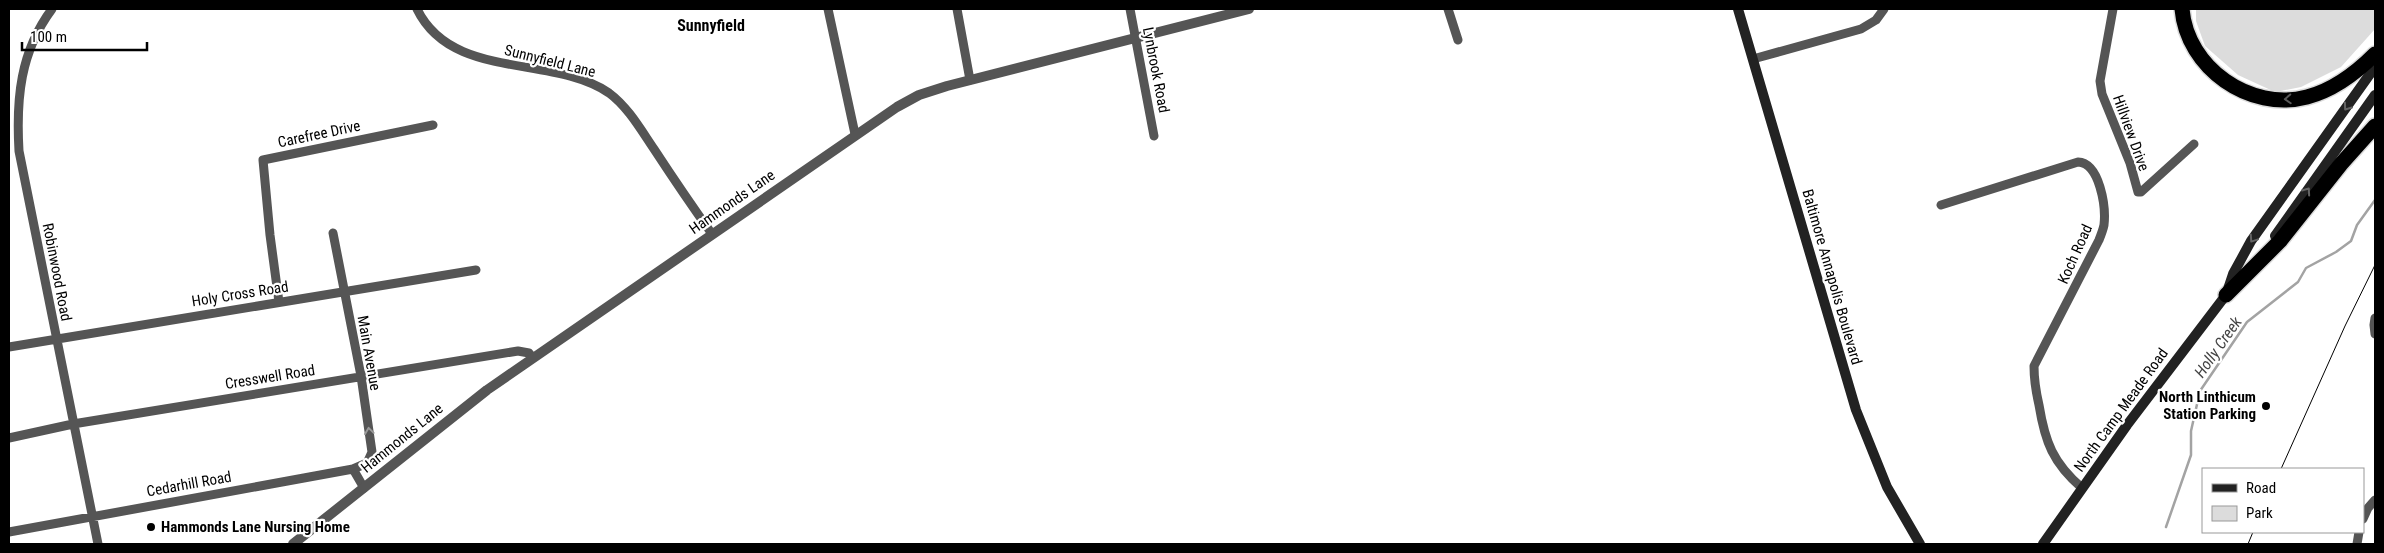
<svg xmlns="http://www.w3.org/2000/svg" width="2384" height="553" font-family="'Roboto Condensed',sans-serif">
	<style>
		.green { fill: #dcdcdc }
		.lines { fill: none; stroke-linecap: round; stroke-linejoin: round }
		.stream { stroke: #a3a3a3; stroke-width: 2.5 }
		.motorway-casing { stroke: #dbdbdb; stroke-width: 18 }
		.minor { stroke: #555; stroke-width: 9 }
		.tertiary { stroke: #555; stroke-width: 10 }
		.secondary { stroke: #222; stroke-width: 10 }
		.motorway { stroke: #000; stroke-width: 15 }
		.tram { stroke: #000; stroke-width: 1 }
		.oneway { stroke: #595959 }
		.oneway2 { stroke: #646464 }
		.oneway3 { stroke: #999 }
		.poi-dot { fill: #000; stroke: #fff; stroke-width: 2 }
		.labels { text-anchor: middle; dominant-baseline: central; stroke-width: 4.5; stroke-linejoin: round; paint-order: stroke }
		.street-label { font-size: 15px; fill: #000; stroke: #fff }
		.poi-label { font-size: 15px; font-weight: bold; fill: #000; stroke: #fff; text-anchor: end }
		.neighbourhood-label { font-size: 16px; font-weight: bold; fill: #000; stroke: #fff }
		.water-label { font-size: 16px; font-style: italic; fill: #444; stroke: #fff }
	</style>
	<rect width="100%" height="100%" fill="#fff"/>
	<path class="green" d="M2196,9H2375V29L2341,67L2301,87L2275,92L2238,75L2205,46L2196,21Z"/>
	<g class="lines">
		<path class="stream" d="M2166,527L2191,455V431L2200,391L2247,322L2298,282L2306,268L2336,252L2351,241L2357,225L2375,200"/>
		<g class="motorway-casing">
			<path id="motorway" d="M2182,9C2187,68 2250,112 2307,97C2334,90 2356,73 2375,54
				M2226,295L2280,241L2341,164L2375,126"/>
		</g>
		<path class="minor" d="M52,9C20,52 16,99 19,151L98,544
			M417,9C452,81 552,54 609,93C628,107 641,130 654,149C673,178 692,206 712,234
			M828,9L855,134
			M957,9L970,80
			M1130,9L1154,136
			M1448,9L1458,40
			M2113,9L2100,81L2102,94L2130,163L2138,192H2141L2194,144
			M1753,59L1861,29L1876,20L1884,9
			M1941,205L2078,162C2100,163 2106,207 2104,225C2103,230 2101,235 2099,240L2034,366C2034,379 2036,392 2039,405C2045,442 2053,463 2082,488
			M333,233L361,376L372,452L367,463L353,469
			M279,302L270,235L263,160L433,125
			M2375,318L2374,325L2375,334
			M9,347L476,270
			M9,438L73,424L518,351L529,353L533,358
			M2363,519L2368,508L2375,500
			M9,532L353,469L364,488
			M2357,544L2359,532"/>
		<path class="tertiary" d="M293,544L487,390L897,107L919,95L947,86L1249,9"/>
		<path class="secondary" d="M1738,9L1856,410L1887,487L1920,544
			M2275,236L2375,95
			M2227,292L2233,274L2251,241L2375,67
			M2043,544L2127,425L2229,291"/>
		<use href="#motorway" class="motorway"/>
		<path class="tram" d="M2281,469L2345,326L2375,265
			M2248,544L2253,532"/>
	</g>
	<defs><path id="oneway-chevron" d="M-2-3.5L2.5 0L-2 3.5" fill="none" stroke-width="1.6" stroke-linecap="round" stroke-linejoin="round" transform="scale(1.25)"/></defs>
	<use class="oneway" href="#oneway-chevron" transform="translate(2288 99) rotate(177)"/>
	<g class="oneway2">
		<use href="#oneway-chevron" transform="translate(2347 107) rotate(126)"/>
		<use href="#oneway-chevron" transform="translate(2307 191) rotate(-55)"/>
		<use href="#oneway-chevron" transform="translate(2253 239) rotate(124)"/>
	</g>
	<use class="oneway3" href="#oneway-chevron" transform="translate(369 431) rotate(-98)"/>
	<g class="poi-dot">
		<circle cx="2266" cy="406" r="5"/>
		<circle cx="151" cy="527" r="5"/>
	</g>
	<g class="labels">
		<g class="street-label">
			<text transform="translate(550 61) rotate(14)">Sunnyfield Lane</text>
			<text transform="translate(1156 70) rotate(79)">Lynbrook Road</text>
			<text transform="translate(2131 133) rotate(70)">Hillview Drive</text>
			<text transform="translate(319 134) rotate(-12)">Carefree Drive</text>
			<text transform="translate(732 202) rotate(-35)">Hammonds Lane</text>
			<text transform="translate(2075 254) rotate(-66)">Koch Road</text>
			<text transform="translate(57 272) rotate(79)">Robinwood Road</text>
			<text transform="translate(1832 277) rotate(74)">Baltimore Annapolis Boulevard</text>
			<text transform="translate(240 294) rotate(-9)">Holy Cross Road</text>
			<text transform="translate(369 353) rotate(80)">Main Avenue</text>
			<text transform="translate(270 377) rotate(-9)">Cresswell Road</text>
			<text transform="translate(2121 410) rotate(-54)">North Camp Meade Road</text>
			<text transform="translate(402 438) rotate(-39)">Hammonds Lane</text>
			<text transform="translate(189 484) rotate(-10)">Cedarhill Road</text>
		</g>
		<g class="poi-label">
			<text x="2256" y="397">North Linthicum<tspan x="2256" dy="17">Station Parking</tspan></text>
			<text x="161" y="527" text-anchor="start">Hammonds Lane Nursing Home</text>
		</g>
		<g class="neighbourhood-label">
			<text x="711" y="25">Sunnyfield</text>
		</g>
		<g class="water-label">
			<text transform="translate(2218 347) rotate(-55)">Holly Creek</text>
		</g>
	</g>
	<rect width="2384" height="553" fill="none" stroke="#000000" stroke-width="20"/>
	<rect x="2202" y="468" width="162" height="65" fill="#ffffff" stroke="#999999"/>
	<rect x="2212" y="484" width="25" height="8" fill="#222222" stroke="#999999"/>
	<text x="2246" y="493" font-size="15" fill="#000000">Road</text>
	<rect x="2212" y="506" width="25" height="15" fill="#dcdcdc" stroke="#999999"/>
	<text x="2246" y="518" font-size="15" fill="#000000">Park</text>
	<path d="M22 42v8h125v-8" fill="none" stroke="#000000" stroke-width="2.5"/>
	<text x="30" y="42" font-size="15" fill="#000000" stroke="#ffffff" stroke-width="4" paint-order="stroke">100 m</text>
</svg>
